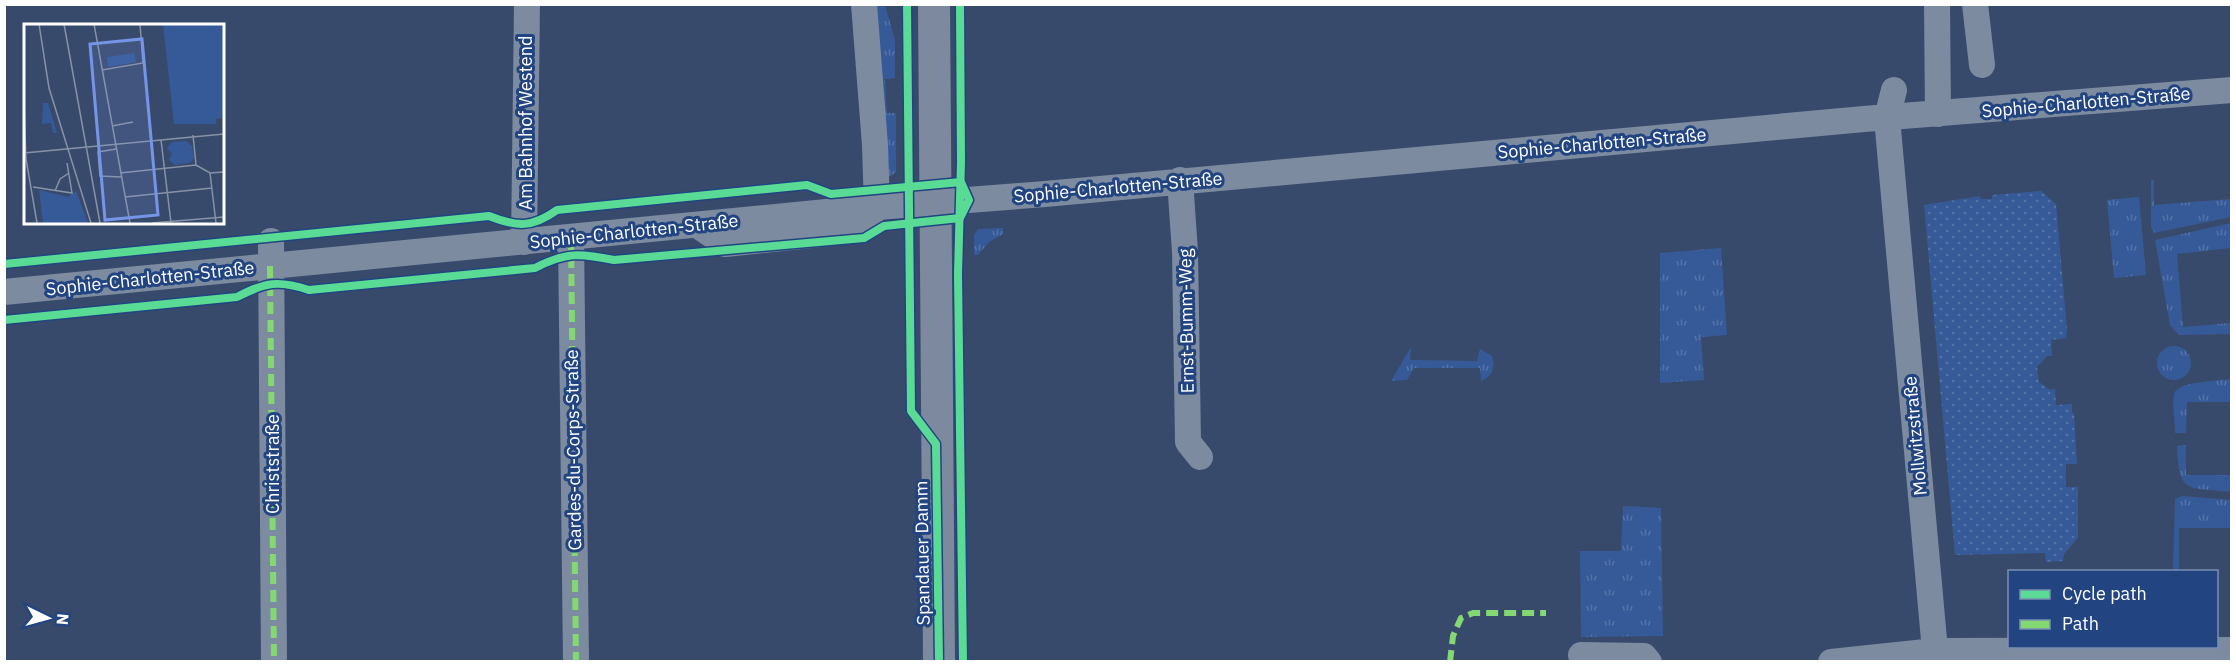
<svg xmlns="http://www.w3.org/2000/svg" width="2236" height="666" font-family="'IBM Plex Sans',sans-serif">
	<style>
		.grass { fill: url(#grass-tufts) }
		.park { fill: url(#park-dots) }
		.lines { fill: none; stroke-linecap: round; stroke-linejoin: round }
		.minor { stroke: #7d8ba1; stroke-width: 26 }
		.major { stroke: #7c899f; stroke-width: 32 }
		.quiet { stroke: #83d873; stroke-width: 6; stroke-dasharray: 12 6; stroke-linecap: butt }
		.cycleway-casing { stroke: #224481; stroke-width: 11 }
		.cycleway { stroke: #5adb95; stroke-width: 8 }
		.labels { text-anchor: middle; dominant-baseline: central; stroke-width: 6; stroke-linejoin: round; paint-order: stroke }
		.street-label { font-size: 18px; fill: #fff; stroke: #224481 }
		.inset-road { fill: none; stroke: #8892a6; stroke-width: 1.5 }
		.view { fill: #7795e8; fill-opacity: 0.15; stroke: #7795e8; stroke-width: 3 }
		.inset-edge { fill: none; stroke: #fff; stroke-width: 3 }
	</style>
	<defs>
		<pattern id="grass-tufts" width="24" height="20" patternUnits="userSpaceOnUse" patternTransform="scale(1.5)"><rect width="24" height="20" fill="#365a98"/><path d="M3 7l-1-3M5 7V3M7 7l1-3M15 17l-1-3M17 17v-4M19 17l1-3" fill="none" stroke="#5473a7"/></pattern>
		<pattern id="park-dots" width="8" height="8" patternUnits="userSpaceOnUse" patternTransform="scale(1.5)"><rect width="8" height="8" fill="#365a98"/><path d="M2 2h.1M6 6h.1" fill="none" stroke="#5473a7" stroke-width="1.8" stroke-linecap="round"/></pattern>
	</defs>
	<rect width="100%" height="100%" fill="#384a6b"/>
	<path class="grass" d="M875,5H885L895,40V78L885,79L887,113H896V172L891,176L884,177Z
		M2151,180H2154V205L2231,199V217L2154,233L2151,227Z
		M2139,197L2146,275L2114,278L2107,200Z
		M2231,223V248L2177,254L2183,327L2231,323V334L2179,335L2170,325L2155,240Z
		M1003,228V234L989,242L978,255H974V235L978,229Z
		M1721,248L1727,335L1701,337L1704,380L1660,383V253Z
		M2157 363a17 17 0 1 1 34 0a17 17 0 1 1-34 0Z
		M1411,347L1410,360L1477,361L1480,349L1492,356C1496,367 1492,377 1481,381L1480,368H1414L1407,380L1391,381Z
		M2231,379V402H2187L2186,433H2175C2175,421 2172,406 2174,394C2177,381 2219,381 2231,379Z
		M2186,445V475H2231V492C2187,487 2179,495 2177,446Z
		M2182,496L2231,500V528H2179V571H2173L2175,499Z
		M1623,506L1661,508L1663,636L1581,637L1580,551H1621Z"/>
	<path class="park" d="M2041,191L2056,204L2067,330L2066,338L2051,340L2052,356H2047L2037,367L2039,382L2050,390L2055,389L2056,405L2072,404V413H2074L2077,464H2066V487H2078V538L2064,554L2063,561L2046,562L2045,553L1955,555L1924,205L1980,196L1981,199H1992V195Z"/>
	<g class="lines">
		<path class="minor" d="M1937,4L1938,114
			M1975,4L1982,65
			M1894,90L1887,118L1936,662
			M1180,180L1185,252L1188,442L1200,457
			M697,225L725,244L859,230L877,207L875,145L864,4
			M571,238L576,662
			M271,241L274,662
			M524,242L527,4
			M4,292L877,207L1045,194L1864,119L2232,90
			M1581,655L1644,656L1649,662
			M1831,662L1935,651L2232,650"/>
		<path class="major" d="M934,4L939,662"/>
		<path class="quiet" d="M571,238L576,662
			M270,266L274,662
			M1450,662L1453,636L1461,618L1473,613H1546"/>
		<g class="cycleway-casing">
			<path id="cycleway" d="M907,4L911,411L936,444L939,662
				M960,4L961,162L958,274L963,662
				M4,264L489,216C517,227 532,228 557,210L807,185L831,194L961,182L969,200L960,218L884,226L864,238L614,260C580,253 566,252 535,268L309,290C278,280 266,282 237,297L4,320"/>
		</g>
		<use href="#cycleway" class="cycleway"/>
	</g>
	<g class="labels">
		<g class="street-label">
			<text transform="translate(2086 102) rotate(-5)">Sophie-Charlotten-Straße</text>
			<text transform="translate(525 123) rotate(-90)">Am Bahnhof Westend</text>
			<text transform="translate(1602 143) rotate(-5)">Sophie-Charlotten-Straße</text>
			<text transform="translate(1118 187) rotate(-5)">Sophie-Charlotten-Straße</text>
			<text transform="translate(634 231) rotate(-6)">Sophie-Charlotten-Straße</text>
			<text transform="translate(150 278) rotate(-6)">Sophie-Charlotten-Straße</text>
			<text transform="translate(1186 321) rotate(-91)">Ernst-Bumm-Weg</text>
			<text transform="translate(1915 436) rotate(-95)">Mollwitzstraße</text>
			<text transform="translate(573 450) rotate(-91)">Gardes-du-Corps-Straße</text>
			<text transform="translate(272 464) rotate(-90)">Christstraße</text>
			<text transform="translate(922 553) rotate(-91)">Spandauer Damm</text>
		</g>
	</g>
	<g transform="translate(24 24)">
		<rect width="200" height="200" fill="#384a6b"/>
		<path d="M19,79H24L33,109H29L27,99L18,100Z" fill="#365a98"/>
		<path d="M15,166L44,173L52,167L64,199H19Z" fill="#365a98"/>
		<path d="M139,0H199V94L192,95V100H150ZM110,29L112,38L84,43L83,33ZM162,117L168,122L170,134L166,139L151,141L145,136L148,130L143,124L148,118Z" fill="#365a98"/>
		<path class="inset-road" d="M15,0L25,64L67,199M40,0L76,199M70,0L106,199M78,46L119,39L116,0M0,79L2,135L13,199M88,102L109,98M169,111L172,141M137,116L147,199M92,125L74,128L76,152L97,153M0,129L200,110M96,149L172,141L186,149L200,148M186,149L192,199M9,163L48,169L43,139M31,167L36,155L45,149M101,173L188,164M128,199L200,193"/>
		<path class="view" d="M118,15L134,191L81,196L66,20Z"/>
		<rect width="200" height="200" class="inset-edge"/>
	</g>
	<rect width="2236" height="666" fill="none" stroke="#ffffff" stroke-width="12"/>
	<rect x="2008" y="570" width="210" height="78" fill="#224481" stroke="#7a8fb3" stroke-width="1.5"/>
	<rect x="2020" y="590" width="30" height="9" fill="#5adb95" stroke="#7a8fb3" stroke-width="1.5"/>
	<text x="2062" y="600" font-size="18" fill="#ffffff">Cycle path</text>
	<rect x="2020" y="620" width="30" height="9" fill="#83d873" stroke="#7a8fb3" stroke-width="1.5"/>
	<text x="2062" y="630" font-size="18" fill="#ffffff">Path</text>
	<g transform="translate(48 618) rotate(95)" stroke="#224481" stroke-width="4.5" paint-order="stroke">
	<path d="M0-4.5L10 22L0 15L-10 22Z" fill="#ffffff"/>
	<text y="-9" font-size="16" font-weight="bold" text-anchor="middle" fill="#ffffff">N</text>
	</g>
</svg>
